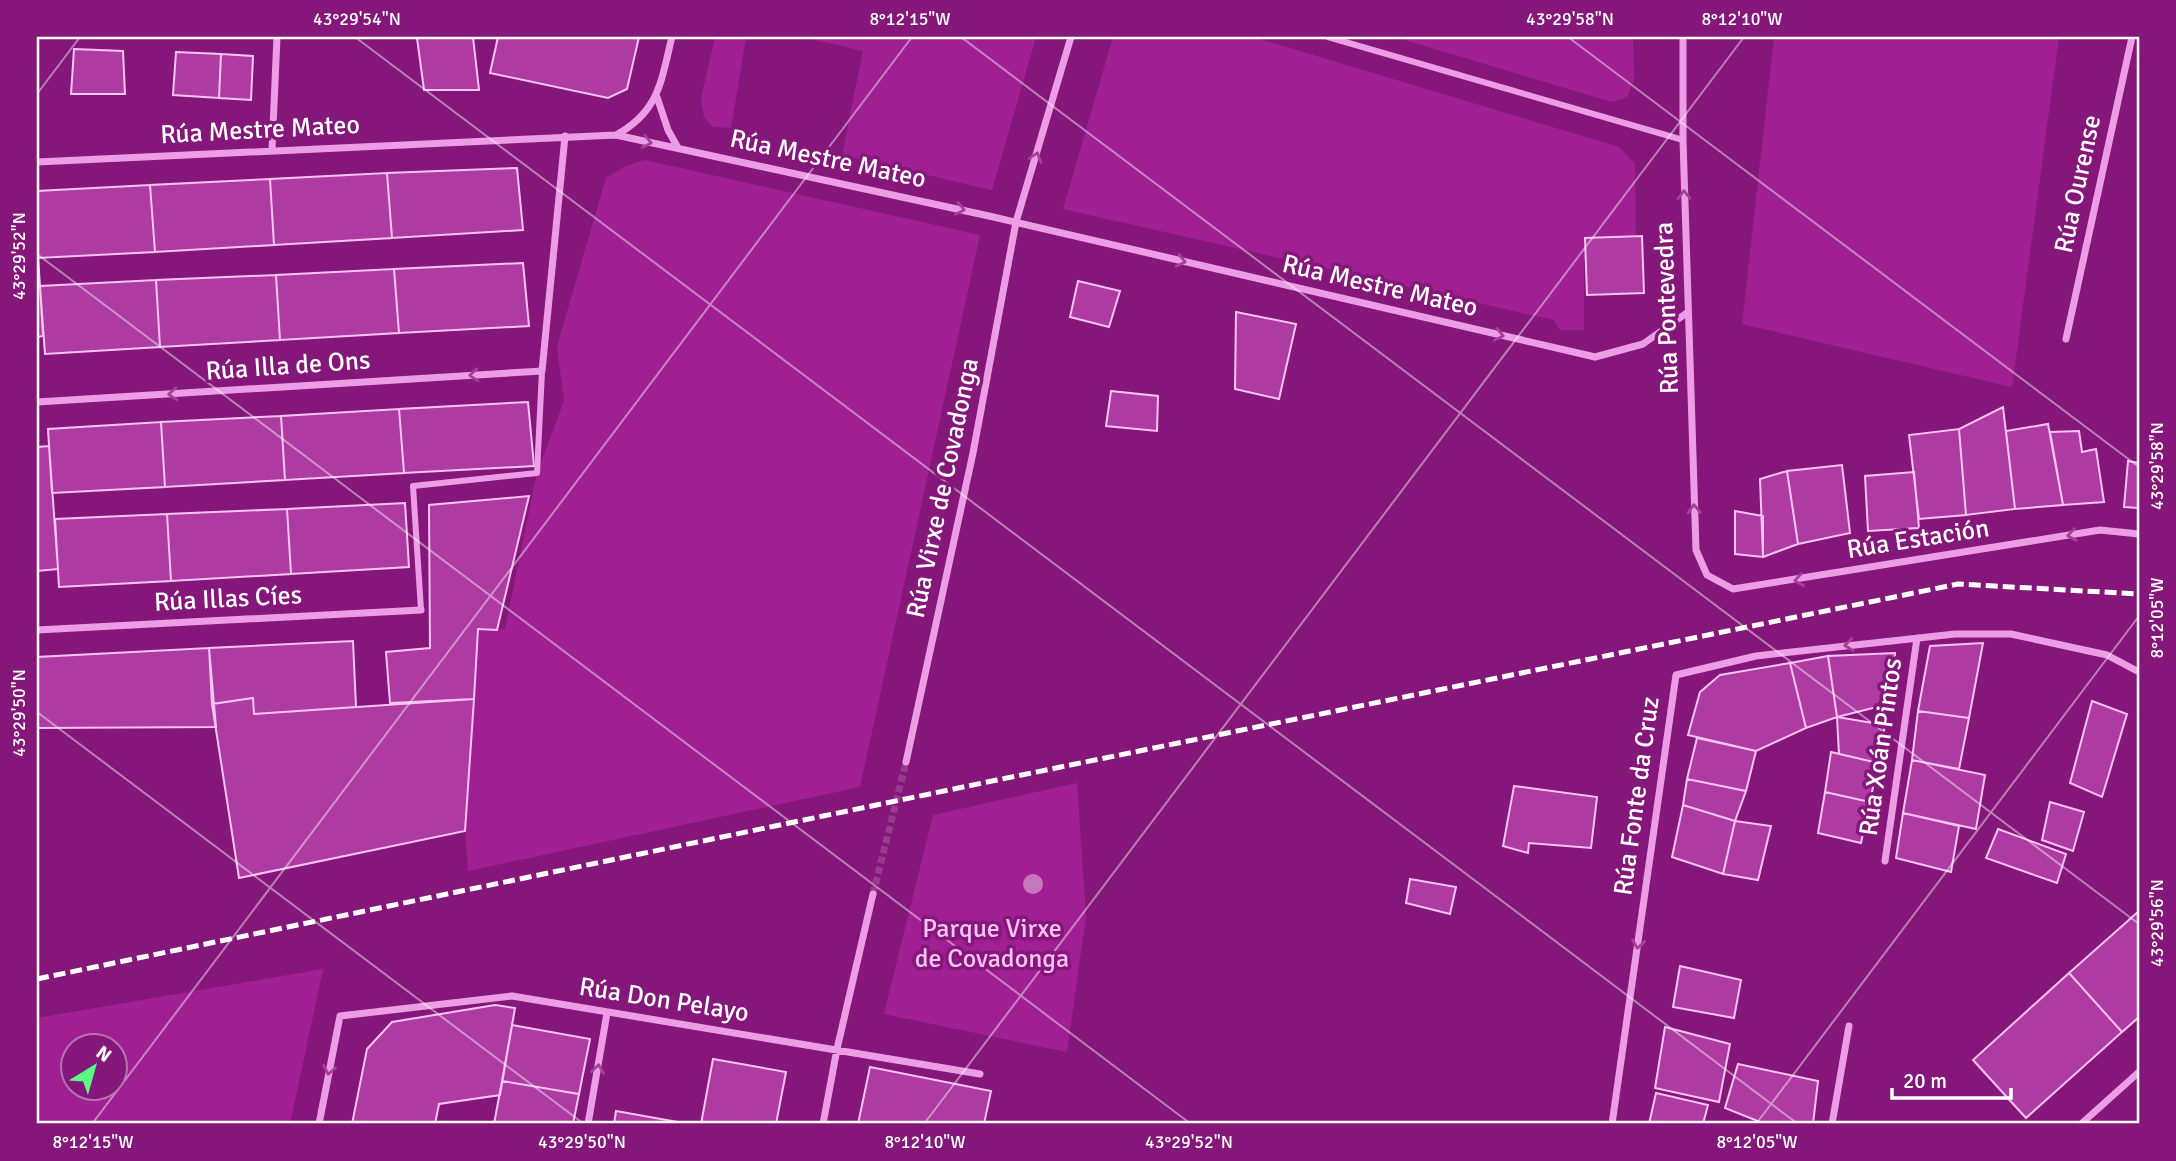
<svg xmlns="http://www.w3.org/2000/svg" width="2176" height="1161" font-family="Signika,sans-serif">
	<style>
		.green { fill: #a02093; fill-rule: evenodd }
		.building { fill: #ae3ba2; stroke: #fac3f4; stroke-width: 2 }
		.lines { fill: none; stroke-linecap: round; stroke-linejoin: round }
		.minor-tunnel { stroke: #983a8e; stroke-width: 7; stroke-dasharray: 7 3.5; stroke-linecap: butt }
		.pedestrian { stroke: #ed9de5; stroke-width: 6 }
		.minor { stroke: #ed9de5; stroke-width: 7 }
		.rail { stroke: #fff; stroke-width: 5; stroke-dasharray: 12 5; stroke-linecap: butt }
		.tree { fill: #c676bd }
		.oneway { stroke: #a53f9a }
		.ticks { fill: none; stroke: #fff; stroke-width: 2; stroke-opacity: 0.45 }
		.labels { text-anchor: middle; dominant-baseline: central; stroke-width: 7; stroke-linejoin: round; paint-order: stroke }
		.street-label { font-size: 26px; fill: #fff; stroke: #86177a }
		.park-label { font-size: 26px; fill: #fac3f4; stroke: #86177a }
		.neatline { fill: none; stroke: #fff; stroke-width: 2.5 }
		.ticks-label { font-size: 18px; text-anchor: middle; fill: #fff }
	</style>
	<rect width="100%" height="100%" fill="#86177a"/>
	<path class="green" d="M715,37H746L731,128L713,127L704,117L701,99Z
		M802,37H1036L992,190L842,155L863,51Z
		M1113,37H1253L1619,147L1635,164L1636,250L1584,260V330H1560L1554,320L1063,209Z
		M1395,37H1633L1634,79L1627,97L1612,102Z
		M1774,37H2059L2012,387L1742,324Z
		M645,160L980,235L860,787L468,871L465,831L478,629H505L537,473L564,401L557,346L606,178L626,166Z
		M1077,783L1086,916L1067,1052L884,1014L933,815Z
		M323,969L290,1124H37V1018ZM74,1046H116V1088H74Z"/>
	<path class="building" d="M473,37L479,90H424L417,38Z
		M498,37H639L627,89L608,98L490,73Z
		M74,49L123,51L125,94H71Z
		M176,52L221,54L219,98L173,95Z
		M221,54L253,56L251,100L219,98Z
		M517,168L523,230L392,238L387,173Z
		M387,173L392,238L274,245L270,179Z
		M270,179L274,245L155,252L150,185Z
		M150,185L155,252L38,258L37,191Z
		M1642,236L1644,293L1587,295L1585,238Z
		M37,242L40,286L43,336L37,337Z
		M523,263L529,326L399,333L394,269Z
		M394,269L399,333L280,340L276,275Z
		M276,275L280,340L160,347L156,280Z
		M156,280L160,347L45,354L40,286Z
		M1078,281L1120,291L1109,327L1070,317Z
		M1236,312L1296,324L1279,399L1235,389Z
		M1111,391L1158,396L1157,431L1106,426Z
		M528,402L534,466L404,473L399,409Z
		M2003,407L2015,509L1966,515L1959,429Z
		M399,409L404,473L285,480L281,416Z
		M281,416L285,480L165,487L161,422Z
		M161,422L165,487L52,493L48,429Z
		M2048,424L2063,505L2015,509L2006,431Z
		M1959,429L1966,515L1919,519L1909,435Z
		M2079,431L2082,452L2096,449L2104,502L2063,505L2050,432Z
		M49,446L58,569L37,571V447Z
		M2128,461L2139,463V508L2124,507Z
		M1842,465L1850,533L1798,544L1787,471Z
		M1787,471L1798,544L1763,557L1760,479Z
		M1914,472L1919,528L1868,531L1865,476Z
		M529,496L497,630L478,629L474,699L390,703L386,652L430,648L429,505Z
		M405,503L409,567L291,574L287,509Z
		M287,509L291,574L171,581L167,514Z
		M1735,511L1763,516V557L1735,554Z
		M167,514L171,581L59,587L55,519Z
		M353,641L356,707L254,714L253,698L212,704L209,648Z
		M1983,643L1969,718L1918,711L1930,646Z
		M209,648L216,727L37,728V657Z
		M1895,653L1893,703L1837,717L1828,656Z
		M1828,656L1837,717L1806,728L1790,663Z
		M1790,663L1806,728L1756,751L1688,735L1700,692L1720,675Z
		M253,698L254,714L474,699L465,831L239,878L212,704Z
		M2092,701L2127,714L2102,797L2070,783Z
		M1918,711L1969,718L1959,769L1912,760Z
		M1837,717L1885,725L1878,763L1839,754Z
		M1697,738L1756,751L1746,791L1687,779Z
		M1831,752L1878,763L1870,802L1825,792Z
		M1912,760L1985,775L1976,829L1903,813Z
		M1687,779L1746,791L1735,821L1683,805Z
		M1514,786L1597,797L1591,848L1529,843L1528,853L1503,846Z
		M1825,792L1870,802L1861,843L1818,833Z
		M2050,802L2084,812L2073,851L2042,840Z
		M1683,805L1735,821L1723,874L1672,857Z
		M1903,813L1959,826L1951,872L1896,858Z
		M1735,821L1771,826L1758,880L1723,874Z
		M1998,829L2066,854L2057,883L1986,858Z
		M1410,879L1456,887L1450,914L1406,903Z
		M2139,911V1017L2122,1032L2069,973Z
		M1680,966L1741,980L1734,1018L1673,1007Z
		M2069,973L2122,1032L2026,1118L1973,1060Z
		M495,1005L515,1008L500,1095L439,1104L435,1124H352L367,1049L392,1022Z
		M512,1025L590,1039L579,1094L502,1081Z
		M1665,1027L1730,1044L1719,1102L1655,1088Z
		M713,1059L786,1072L776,1124H701Z
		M1738,1064L1818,1081L1813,1124H1765L1725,1108Z
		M870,1067L991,1091L984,1124H858Z
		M502,1081L579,1094L573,1124H494Z
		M1656,1093L1708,1105L1703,1124H1649Z
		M616,1111L689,1124H614Z"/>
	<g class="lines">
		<path class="minor-tunnel" d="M873,894L906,762"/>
		<path class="pedestrian" d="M1328,37L1683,140
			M421,610L413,486L537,473L542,371"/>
		<path class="minor" d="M1683,37V140L1696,550L1707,575L1733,589L2100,530L2139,534
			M657,97L668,130L678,148
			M616,135C660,111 661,80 672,37
			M272,150L277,37
			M37,162L616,135L989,216L1595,357L1643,344L1688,312
			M2066,339L2132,37
			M37,402L542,371L565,136
			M37,630L421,610
			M906,762L973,453L1016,222L1071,37
			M1885,861L1917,638
			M319,1124L340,1016L512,996L980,1074
			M588,1124L607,1013
			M823,1124L837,1049L873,894
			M1612,1124L1676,675L1756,656L1955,634H2011L2107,655L2139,672
			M1832,1124L1849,1026
			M2081,1124L2139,1072"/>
		<path class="rail" d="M37,979L997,780L1958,584L2139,594"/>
	</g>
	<circle class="tree" cx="1033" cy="884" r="10"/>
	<defs><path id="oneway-chevron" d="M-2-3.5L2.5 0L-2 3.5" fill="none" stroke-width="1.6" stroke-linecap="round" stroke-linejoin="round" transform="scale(1.75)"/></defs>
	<g class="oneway">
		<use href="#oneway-chevron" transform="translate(647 142) rotate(12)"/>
		<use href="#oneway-chevron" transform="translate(1036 157) rotate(-73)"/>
		<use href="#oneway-chevron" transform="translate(1684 195) rotate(-92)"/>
		<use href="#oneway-chevron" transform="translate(960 209) rotate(12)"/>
		<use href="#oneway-chevron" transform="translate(1181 261) rotate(13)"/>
		<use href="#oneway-chevron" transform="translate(1499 335) rotate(13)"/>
		<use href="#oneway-chevron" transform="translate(474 375) rotate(176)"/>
		<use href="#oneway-chevron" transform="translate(173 394) rotate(176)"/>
		<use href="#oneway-chevron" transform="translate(1694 509) rotate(-92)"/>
		<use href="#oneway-chevron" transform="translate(2072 535) rotate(171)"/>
		<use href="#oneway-chevron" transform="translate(1799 580) rotate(171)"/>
		<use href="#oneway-chevron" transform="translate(1849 645) rotate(173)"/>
		<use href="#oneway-chevron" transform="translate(1638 944) rotate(98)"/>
		<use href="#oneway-chevron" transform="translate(598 1069) rotate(-81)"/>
		<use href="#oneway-chevron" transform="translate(329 1070) rotate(101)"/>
	</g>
	<path class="ticks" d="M355,37L1798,1124M961,37L2139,924M1568,37L2139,467M37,94L80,37M37,254L1191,1124M37,712L584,1124M92,1124L912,37M924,1124L1744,37M1756,1124L2139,616"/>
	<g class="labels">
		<g class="street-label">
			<text transform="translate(260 130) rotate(-3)">Rúa Mestre Mateo</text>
			<text transform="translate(828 159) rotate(12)">Rúa Mestre Mateo</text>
			<text transform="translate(2078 184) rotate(-78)">Rúa Ourense</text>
			<text transform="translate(1380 286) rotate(13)">Rúa Mestre Mateo</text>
			<text transform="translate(1667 308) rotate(-92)">Rúa Pontevedra</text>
			<text transform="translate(288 366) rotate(-4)">Rúa Illa de Ons</text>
			<text transform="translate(943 488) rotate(-78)">Rúa Virxe de Covadonga</text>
			<text transform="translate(1918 539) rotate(-9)">Rúa Estación</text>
			<text transform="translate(228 599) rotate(-3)">Rúa Illas Cíes</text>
			<text transform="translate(1881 747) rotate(-82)">Rúa Xoán Pintos</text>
			<text transform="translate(1637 796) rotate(-82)">Rúa Fonte da Cruz</text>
			<text transform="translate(664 1000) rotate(9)">Rúa Don Pelayo</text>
		</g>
		<g class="park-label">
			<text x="992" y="929">Parque Virxe<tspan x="992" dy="30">de Covadonga</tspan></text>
		</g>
	</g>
	<rect width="2176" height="1161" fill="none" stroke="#86177a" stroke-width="77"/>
	<g transform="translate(94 1067) rotate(37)"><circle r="33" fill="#86177a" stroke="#b674af" stroke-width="2"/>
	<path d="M0-5L12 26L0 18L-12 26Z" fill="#59ff85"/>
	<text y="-10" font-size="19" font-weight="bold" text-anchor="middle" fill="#ffffff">N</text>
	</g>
	<path d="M1892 1088v10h119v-10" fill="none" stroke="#ffffff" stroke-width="3.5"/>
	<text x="1903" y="1088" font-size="21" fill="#ffffff" stroke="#86177a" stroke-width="5" paint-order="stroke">20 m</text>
	<rect x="38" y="38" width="2100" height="1084" class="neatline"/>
	<g class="ticks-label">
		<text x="357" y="25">43°29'54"N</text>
		<text x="910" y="25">8°12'15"W</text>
		<text x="1570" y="25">43°29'58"N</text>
		<text x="1742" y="25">8°12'10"W</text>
		<text transform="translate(19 256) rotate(-90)" y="6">43°29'52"N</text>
		<text transform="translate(2157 466) rotate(-90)" y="6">43°29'58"N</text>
		<text transform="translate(2157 618) rotate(-90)" y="6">8°12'05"W</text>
		<text transform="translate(19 713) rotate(-90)" y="6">43°29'50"N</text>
		<text transform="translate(2157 923) rotate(-90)" y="6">43°29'56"N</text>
		<text x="93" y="1148">8°12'15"W</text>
		<text x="582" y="1148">43°29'50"N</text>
		<text x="925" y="1148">8°12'10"W</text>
		<text x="1189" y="1148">43°29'52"N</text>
		<text x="1757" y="1148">8°12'05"W</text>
	</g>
</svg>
